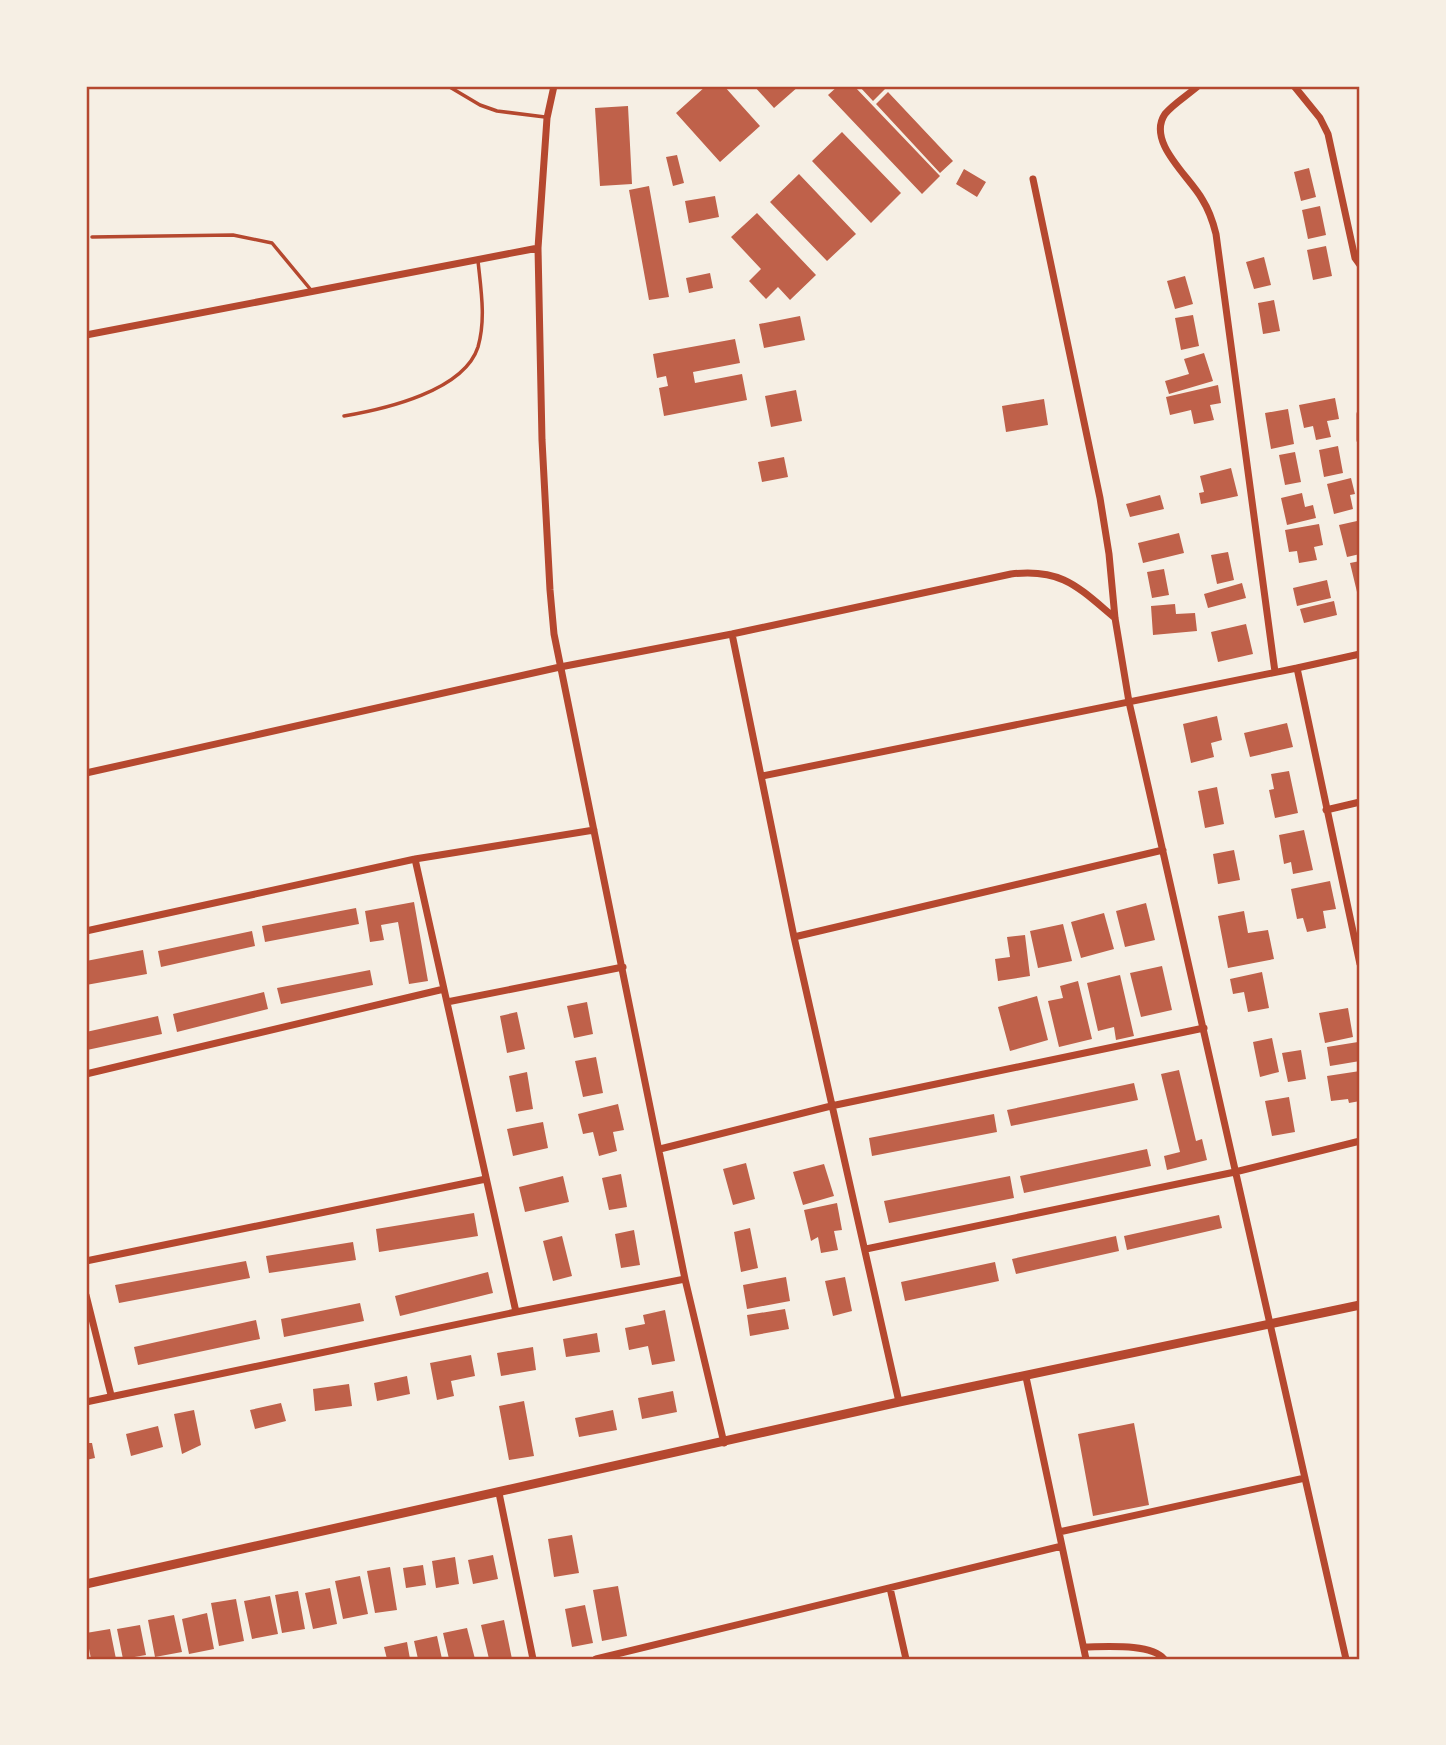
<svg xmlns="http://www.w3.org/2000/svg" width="1446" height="1745" font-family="'PT Serif',serif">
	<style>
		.building { fill: #bf614a }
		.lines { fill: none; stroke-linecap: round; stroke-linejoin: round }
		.service { stroke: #b5482f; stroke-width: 3.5 }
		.minor { stroke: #b5482f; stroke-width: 7 }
		.tertiary { stroke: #b5482f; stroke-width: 9 }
		.neatline { fill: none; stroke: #b5482f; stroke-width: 2.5 }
	</style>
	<rect width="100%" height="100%" fill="#f6efe4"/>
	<path class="building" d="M706,86H724L760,126L720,162L676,113Z
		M754,86H799L774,108Z
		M838,86H854L940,176L922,194L828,95Z
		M859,86H882L885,89L873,101Z
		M888,92L953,161L940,173L876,104Z
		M628,106L632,184L600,186L595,108Z
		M842,132L901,193L871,223L812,161Z
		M677,155L684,183L673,186L666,157Z
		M1309,168L1316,197L1301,201L1294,172Z
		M964,169L986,182L977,197L956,184Z
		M799,174L856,234L827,261L770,202Z
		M649,186L669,297L649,300L629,190Z
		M715,196L719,217L689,223L685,201Z
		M1320,206L1326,235L1308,239L1302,210Z
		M757,213L816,275L790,300L778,287L766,299L749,281L761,269L731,237Z
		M1326,246L1332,276L1313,280L1307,250Z
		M1264,257L1271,285L1254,289L1246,262Z
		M710,273L713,288L689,293L686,278Z
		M1185,276L1193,304L1175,309L1167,281Z
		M1274,300L1280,331L1263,334L1258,303Z
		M1193,315L1199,346L1181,350L1175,318Z
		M800,316L805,340L764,348L759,324Z
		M735,339L740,363L693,372L695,383L742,374L747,400L664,416L659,388L668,386L666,376L657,378L653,354Z
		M1204,353L1213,381L1169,394L1165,381L1189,374L1184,359Z
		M1218,385L1221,403L1210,405L1214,420L1194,424L1191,410L1170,415L1166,397Z
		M796,390L802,421L771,427L765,396Z
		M1335,398L1339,419L1327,421L1331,437L1316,440L1313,426L1304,428L1299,405Z
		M1044,399L1048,425L1006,432L1002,406Z
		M1288,409L1294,444L1271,449L1265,413Z
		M1338,446L1343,473L1324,477L1319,450Z
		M1295,452L1301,482L1285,485L1279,455Z
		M784,457L788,477L762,482L758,462Z
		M1231,468L1238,496L1201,504L1199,493L1204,492L1200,476Z
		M1351,478L1355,494L1350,495L1353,509L1334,514L1327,484Z
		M1302,493L1305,507L1313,505L1316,518L1287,525L1281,498Z
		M1160,495L1164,509L1130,517L1126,504Z
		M1357,521L1360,533V554L1347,557L1339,525Z
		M1319,524L1323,545L1314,547L1317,560L1299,563L1297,551L1289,552L1285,530Z
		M1179,533L1184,553L1143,563L1138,543Z
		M1228,552L1234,580L1217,584L1211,555Z
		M1360,561V591L1357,592L1350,563Z
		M1164,569L1169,595L1152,598L1147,572Z
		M1327,580L1331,598L1297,606L1293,588Z
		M1242,583L1246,598L1208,608L1204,594Z
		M1334,601L1337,615L1304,623L1300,609Z
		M1175,604L1176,614L1195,613L1197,631L1153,635L1151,606Z
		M1246,624L1253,654L1218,662L1211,632Z
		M1217,716L1222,740L1211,743L1214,757L1191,763L1183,724Z
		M1287,723L1293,747L1250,757L1244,733Z
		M1289,771L1298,813L1275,818L1269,790L1274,789L1271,774Z
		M1217,787L1224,824L1205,828L1198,791Z
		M1304,830L1313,870L1293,874L1291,862L1284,864L1279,835Z
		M1234,850L1240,880L1218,884L1213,854Z
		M1330,881L1336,909L1323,911L1326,928L1307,932L1303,918L1297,919L1291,889Z
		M414,902L428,981L409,984L398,922L381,925L384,940L370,942L365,911Z
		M1146,903L1155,940L1125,947L1116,911Z
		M356,908L359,924L265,942L262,926Z
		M1244,911L1248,933L1268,930L1274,959L1228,968L1218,916Z
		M1104,913L1114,949L1081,958L1071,922Z
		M1063,924L1072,961L1038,968L1030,931Z
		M252,931L255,946L161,967L158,951Z
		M1025,935L1030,976L998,981L995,959L1010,957L1007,937Z
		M143,950L147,974L86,985V961Z
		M1162,966L1172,1010L1141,1017L1130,973Z
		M370,970L373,985L281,1004L277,988Z
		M1262,972L1269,1008L1248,1012L1244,992L1233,994L1230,979Z
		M1120,975L1134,1036L1116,1040L1114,1027L1098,1031L1087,983Z
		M1078,981L1092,1039L1059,1047L1048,1001L1063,998L1060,986Z
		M264,992L268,1009L177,1032L173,1014Z
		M1037,996L1048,1040L1010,1051L998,1007Z
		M587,1002L593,1034L574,1038L567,1006Z
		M1348,1008L1353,1037L1325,1043L1319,1013Z
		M517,1012L525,1049L507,1053L500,1016Z
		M158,1016L162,1034L87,1050L86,1032Z
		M1272,1038L1279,1072L1260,1077L1253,1042Z
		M1358,1042L1360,1061L1330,1066L1327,1047Z
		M1301,1050L1306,1079L1288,1082L1282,1053Z
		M596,1057L603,1093L583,1097L575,1061Z
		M1179,1070L1196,1141L1202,1139L1207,1160L1167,1170L1164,1156L1180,1152L1161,1074Z
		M1360,1071V1101L1349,1103L1348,1099L1331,1101L1327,1076Z
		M527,1072L533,1109L516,1112L509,1076Z
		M1134,1083L1138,1100L1011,1126L1007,1110Z
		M1289,1097L1295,1132L1272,1136L1265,1101Z
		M618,1104L624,1130L613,1132L617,1151L599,1156L593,1132L583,1134L578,1114Z
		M994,1114L997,1132L872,1156L869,1138Z
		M543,1122L548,1148L513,1156L507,1129Z
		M1147,1149L1151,1166L1024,1193L1020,1176Z
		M746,1163L755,1199L733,1205L723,1169Z
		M824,1164L834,1196L803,1205L793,1172Z
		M621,1174L627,1207L609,1210L602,1178Z
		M563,1176L569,1202L525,1212L519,1187Z
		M1010,1176L1014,1198L889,1223L884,1201Z
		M837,1203L842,1230L834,1231L838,1250L821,1253L818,1237L811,1241L804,1210Z
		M474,1213L478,1236L379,1252L376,1229Z
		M1219,1215L1222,1228L1127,1250L1124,1236Z
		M750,1228L758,1268L741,1272L734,1232Z
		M634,1230L640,1265L621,1268L615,1234Z
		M562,1236L572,1276L553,1281L543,1241Z
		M1116,1236L1119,1251L1016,1274L1012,1259Z
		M353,1242L356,1260L269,1273L266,1256Z
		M246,1261L250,1278L119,1303L115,1285Z
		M995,1262L999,1281L905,1301L901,1282Z
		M488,1272L493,1293L400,1316L395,1296Z
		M786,1277L790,1301L747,1309L743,1285Z
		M845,1277L852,1311L833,1316L825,1281Z
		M360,1303L364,1321L284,1337L281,1319Z
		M785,1309L789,1329L750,1336L747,1315Z
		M665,1310L675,1361L652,1365L648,1346L629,1350L625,1328L645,1324L643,1315Z
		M256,1320L260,1339L138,1365L134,1347Z
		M597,1333L600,1352L566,1357L563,1339Z
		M533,1347L536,1370L501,1376L497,1353Z
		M471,1355L475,1376L451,1381L454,1396L437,1400L430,1363Z
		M407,1376L410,1394L377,1401L374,1383Z
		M349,1384L352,1406L315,1411L313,1389Z
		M673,1391L677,1412L642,1419L638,1398Z
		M524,1401L534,1456L509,1460L499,1406Z
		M281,1403L286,1421L255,1429L250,1410Z
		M194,1410L201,1445L182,1454L174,1414Z
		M613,1410L617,1430L579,1437L575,1418Z
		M1134,1423L1149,1505L1093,1516L1078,1434Z
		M158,1426L163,1447L131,1456L126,1434Z
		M86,1443H92L95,1458L86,1460Z
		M572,1535L579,1573L554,1577L548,1539Z
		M493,1555L498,1579L473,1584L468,1560Z
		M455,1557L459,1584L436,1588L432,1561Z
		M423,1565L426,1585L406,1588L403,1568Z
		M390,1567L397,1610L375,1613L367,1571Z
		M360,1576L368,1614L343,1619L335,1581Z
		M618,1586L627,1636L602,1641L593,1590Z
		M330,1588L337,1624L313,1629L305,1593Z
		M298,1591L305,1629L282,1633L275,1595Z
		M270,1596L278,1634L252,1639L244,1601Z
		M236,1599L244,1641L219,1646L211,1603Z
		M585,1605L593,1643L572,1647L565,1609Z
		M207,1613L214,1649L189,1654L182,1619Z
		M174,1615L182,1652L155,1657L148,1620Z
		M504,1620L512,1659H489L481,1625Z
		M140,1625L146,1655L123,1659L117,1629Z
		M467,1628L475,1659H449L443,1633Z
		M110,1629L116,1659H91L86,1633Z
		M437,1636L442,1659H418L414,1641Z
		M407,1642L410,1659H387L384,1647Z"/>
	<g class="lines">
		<path class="service" d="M448,86L480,105L497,111L545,117
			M92,237L233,235L272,243L311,290
			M344,416C385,409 464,391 478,347C486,319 481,290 478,261"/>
		<path class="minor" d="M554,86L547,118L538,248L542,440L550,590L554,634L685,1279L724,1443
			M1198,86C1188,95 1173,104 1165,114C1146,142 1190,177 1202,199C1209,210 1213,222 1216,234L1275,672
			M1294,86L1320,118L1328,134L1355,258L1360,265
			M1033,179L1100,498L1109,554L1115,618L1129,702L1346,1659
			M86,335L538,248
			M1360,414V440
			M732,634L794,937L899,1402
			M1297,668L1360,964
			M86,773L560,667L732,634L1011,574C1062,568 1078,587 1115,618
			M762,776L1297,668L1360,654
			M1326,810L1360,802
			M415,859L516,1312
			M86,931L415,859L594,830
			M794,937L1163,850
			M447,1002L623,967
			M86,1074L444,989
			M660,1149L831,1106L1204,1028
			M866,1249L1235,1172L1360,1141
			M86,1261L486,1179
			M86,1295L111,1395
			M1026,1377L1086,1659
			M86,1402L516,1312L685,1279
			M499,1493L533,1659
			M1059,1532L1305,1478
			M890,1588L906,1659
			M1084,1647C1104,1647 1151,1643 1164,1659
			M596,1659L1062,1546"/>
		<path class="tertiary" d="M86,1584L899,1402L1360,1305"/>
	</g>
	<rect width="1446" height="1745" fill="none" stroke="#f6efe4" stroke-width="175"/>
	<rect x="88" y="88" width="1270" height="1570" class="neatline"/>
</svg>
